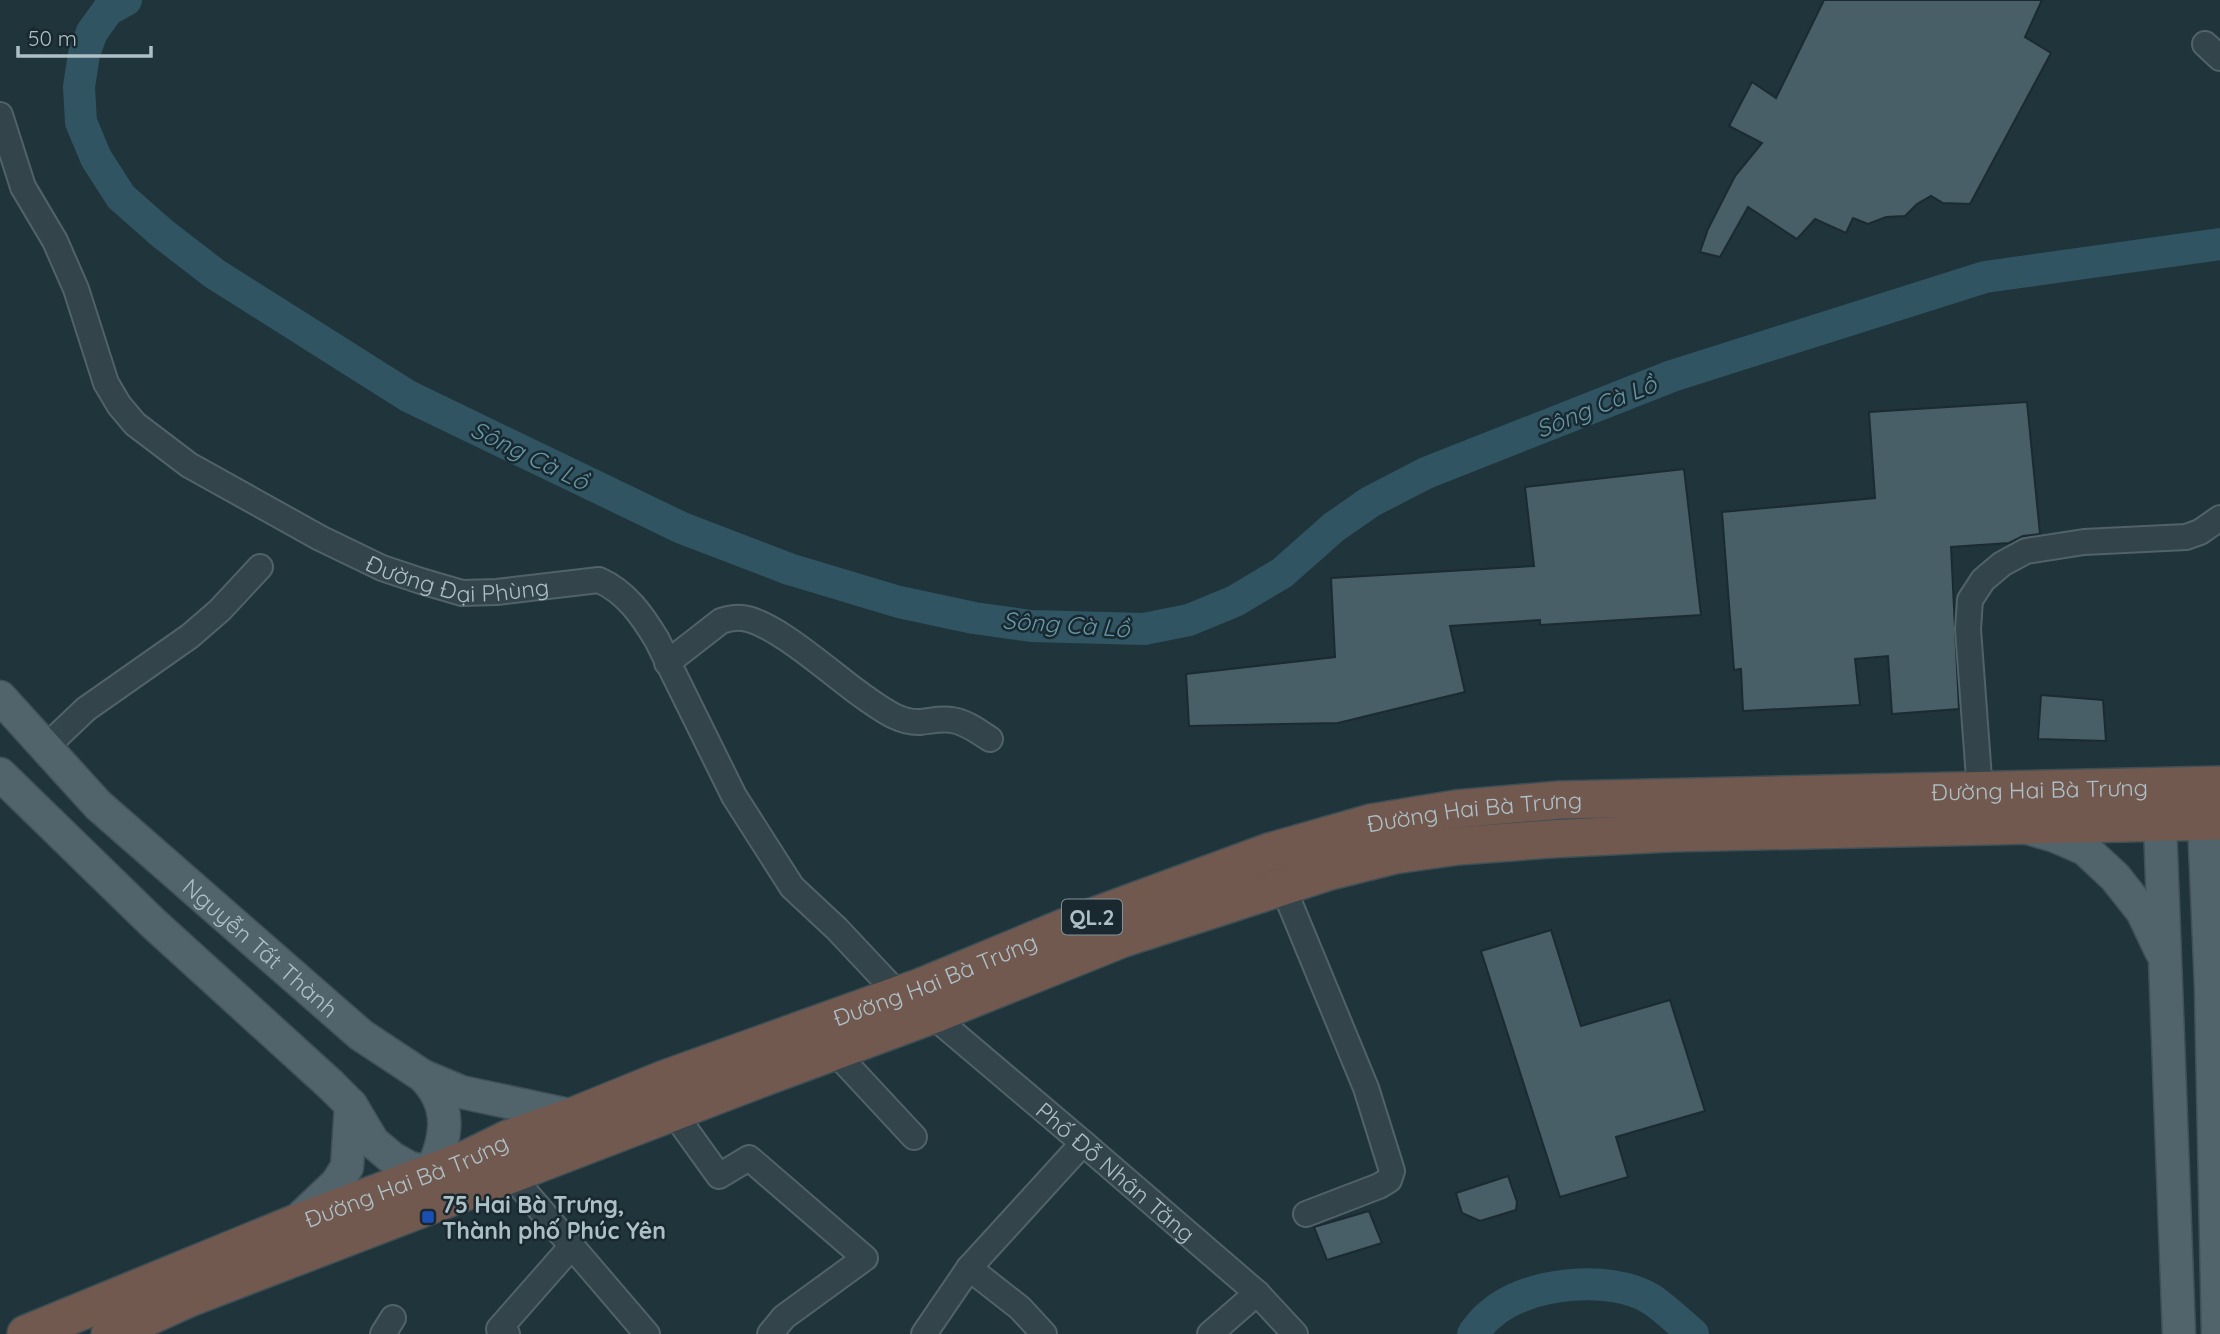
<svg xmlns="http://www.w3.org/2000/svg" width="2220" height="1334" font-family="Quicksand,sans-serif">
	<style>
		.lines { fill: none; stroke-linecap: round; stroke-linejoin: round }
		.river { stroke: #305461; stroke-width: 32 }
		.building { fill: #485f67; stroke: #1b2b31; stroke-width: 2 }
		.minor-casing { stroke: #516268; stroke-width: 28 }
		.major-casing { stroke: #405057; stroke-width: 35 }
		.highway-casing { stroke: #3e4f55; stroke-width: 40 }
		.minor { stroke: #33454b; stroke-width: 24 }
		.major { stroke: #51646b; stroke-width: 32 }
		.highway { stroke: #715950; stroke-width: 37 }
		.transit-dot { fill: #1a4fb4; stroke: #19292f; stroke-width: 2.5 }
		.labels { text-anchor: middle; dominant-baseline: central; stroke-width: 5; stroke-linejoin: round; paint-order: stroke }
		.shield { fill: #19292f; stroke: #819399; stroke-width: 2 }
		.shield-label { font-size: 21px; font-weight: bold; fill: #aec0c7 }
		.street-label { font-size: 23px; fill: #aec0c7; stroke: #19292f }
		.poi-label { font-size: 23px; font-weight: bold; fill: #aec0c7; stroke: #19292f; text-anchor: start }
		.water-label { font-size: 24px; font-style: italic; fill: #6498a9; stroke: #19292f }
	</style>
	<rect width="100%" height="100%" fill="#20343b"/>
	<g class="lines">
		<path class="river" d="M126,0L108,10L92,32L84,54L79,87L81,122L96,158L121,197L163,234L215,274L408,396L682,528L789,569L899,602L974,618L1031,626L1144,629L1189,620L1235,601L1282,573L1334,527L1370,502L1426,473L1672,376L1985,277L2220,244
			M1473,1334C1478,1327 1484,1319 1491,1314C1527,1282 1610,1274 1651,1299C1666,1309 1680,1323 1693,1334"/>
	</g>
	<path class="building" d="M1824,0H2042L2025,37L2051,53L1970,204L1943,203L1931,196L1917,204L1905,216L1886,217L1868,224L1853,218L1846,233L1815,219L1797,239L1748,207L1720,257L1700,252L1708,229L1735,176L1762,143L1729,126L1752,82L1776,98Z
		M2027,402L2040,534L2023,536L2009,543L1951,547L1959,709L1892,714L1888,656L1855,659L1860,705L1743,711L1741,669L1734,670L1722,512L1875,498L1869,412Z
		M1684,469L1701,615L1540,625V620L1450,626L1465,692L1338,723L1189,726L1186,674L1335,657L1331,578L1534,566L1525,487Z
		M2041,695L2103,700L2106,741L2038,739Z
		M1551,930L1581,1026L1670,1000L1705,1111L1616,1137L1628,1177L1560,1197L1481,951Z
		M1508,1176L1517,1202L1516,1210L1480,1221L1462,1213L1456,1193Z
		M1369,1211L1382,1243L1327,1260L1314,1227Z"/>
	<g class="lines">
		<g class="minor-casing">
			<g id="minor">
				<path d="M2205,44L2220,58"/>
				<path id="s1" d="M0,115L23,187L55,241L76,289L106,383L119,405L135,424L189,465L320,538L382,568L421,581L462,593L497,592L599,580C626,592 642,615 657,640L734,796L792,887L837,929L898,994L932,1015L1083,1143L1257,1293L1295,1334"/>
				<path d="M667,663L721,621C728,619 734,617 742,618C775,621 837,679 867,699C883,710 900,723 920,722C931,721 941,718 952,720C966,722 979,732 990,739"/>
				<path d="M46,747L86,709L190,636L220,610L260,567"/>
				<path d="M1980,792L1968,629L1970,600L1983,580L2002,564L2026,551L2084,542L2186,537L2200,532L2220,518"/>
				<path d="M1283,887L1366,1088L1392,1171L1389,1180L1379,1186L1306,1214"/>
				<path d="M834,1051L914,1137"/>
				<path d="M673,1112L719,1176L749,1158L865,1258L784,1317L770,1334"/>
				<path d="M510,1174L647,1334"/>
				<path d="M969,1268L1020,1308L1044,1334"/>
				<path d="M383,1334L393,1318"/>
				<path d="M507,1334L499,1329L572,1246"/>
				<path d="M924,1334L969,1268L1083,1143"/>
				<path d="M1210,1334L1257,1293"/>
			</g>
		</g>
		<g class="major-casing">
			<g id="major">
				<path id="s2" d="M0,697L98,805L361,1035L423,1076L461,1092L574,1116"/>
				<path d="M0,774L153,923L331,1085L351,1105L373,1142L392,1158L410,1168L431,1172C448,1137 452,1105 423,1076"/>
				<path d="M2203,797L2211,987L2218,1334"/>
				<path d="M2159,798L2179,1334"/>
				<path d="M2031,829L2055,836L2085,849L2115,877L2142,911L2161,951"/>
				<path d="M298,1220L337,1183L347,1167L351,1105"/>
			</g>
		</g>
		<g class="highway-casing">
			<g id="highway">
				<path id="s3" d="M26,1334L294,1224L465,1160L508,1139L574,1116L665,1079L921,987L1073,924L1269,852L1371,823L1456,809L1560,800L2220,785"/>
				<path d="M110,1334L189,1298L759,1079L932,1015L1121,939L1330,871L1394,855L1458,846L1550,839L1670,833L2220,821"/>
			</g>
		</g>
		<use href="#minor" class="minor"/>
		<use href="#major" class="major"/>
		<use href="#highway" class="highway"/>
	</g>
	<rect class="transit-dot" x="421" y="1210" width="14" height="14" rx="3.5"/>
	<g class="labels">
		<rect class="shield" x="1062" y="899.5" width="60" height="35" rx="5"/>
		<g class="shield-label">
			<text x="1092" y="917">QL.2</text>
		</g>
		<g class="street-label">
			<text stroke="none"><textPath href="#s1" startOffset="704">Đường Đại Phùng</textPath></text>
			<text stroke="none"><textPath href="#s3" startOffset="2110">Đường Hai Bà Trưng</textPath></text>
			<text stroke="none"><textPath href="#s3" startOffset="1544">Đường Hai Bà Trưng</textPath></text>
			<text stroke="none"><textPath href="#s2" startOffset="362">Nguyễn Tất Thành</textPath></text>
			<text stroke="none"><textPath href="#s3" startOffset="976">Đường Hai Bà Trưng</textPath></text>
			<text stroke="none"><textPath href="#s1" startOffset="1647">Phố Đỗ Nhân Tăng</textPath></text>
			<text stroke="none"><textPath href="#s3" startOffset="410">Đường Hai Bà Trưng</textPath></text>
		</g>
		<g class="poi-label">
			<text x="442" y="1204">75 Hai Bà Trưng,<tspan x="442" dy="26">Thành phố Phúc Yên</tspan></text>
		</g>
		<g class="water-label">
			<text transform="translate(1596 406) rotate(-22)">Sông Cà Lồ</text>
			<text transform="translate(530 455) rotate(26)">Sông Cà Lồ</text>
			<text transform="translate(1066 624) rotate(4)">Sông Cà Lồ</text>
		</g>
	</g>
	<path d="M18 46v10h133v-10" fill="none" stroke="#aec0c7" stroke-width="3.5"/>
	<text x="28" y="46" font-size="21" fill="#aec0c7" stroke="#19292f" stroke-width="5" paint-order="stroke">50 m</text>
</svg>
